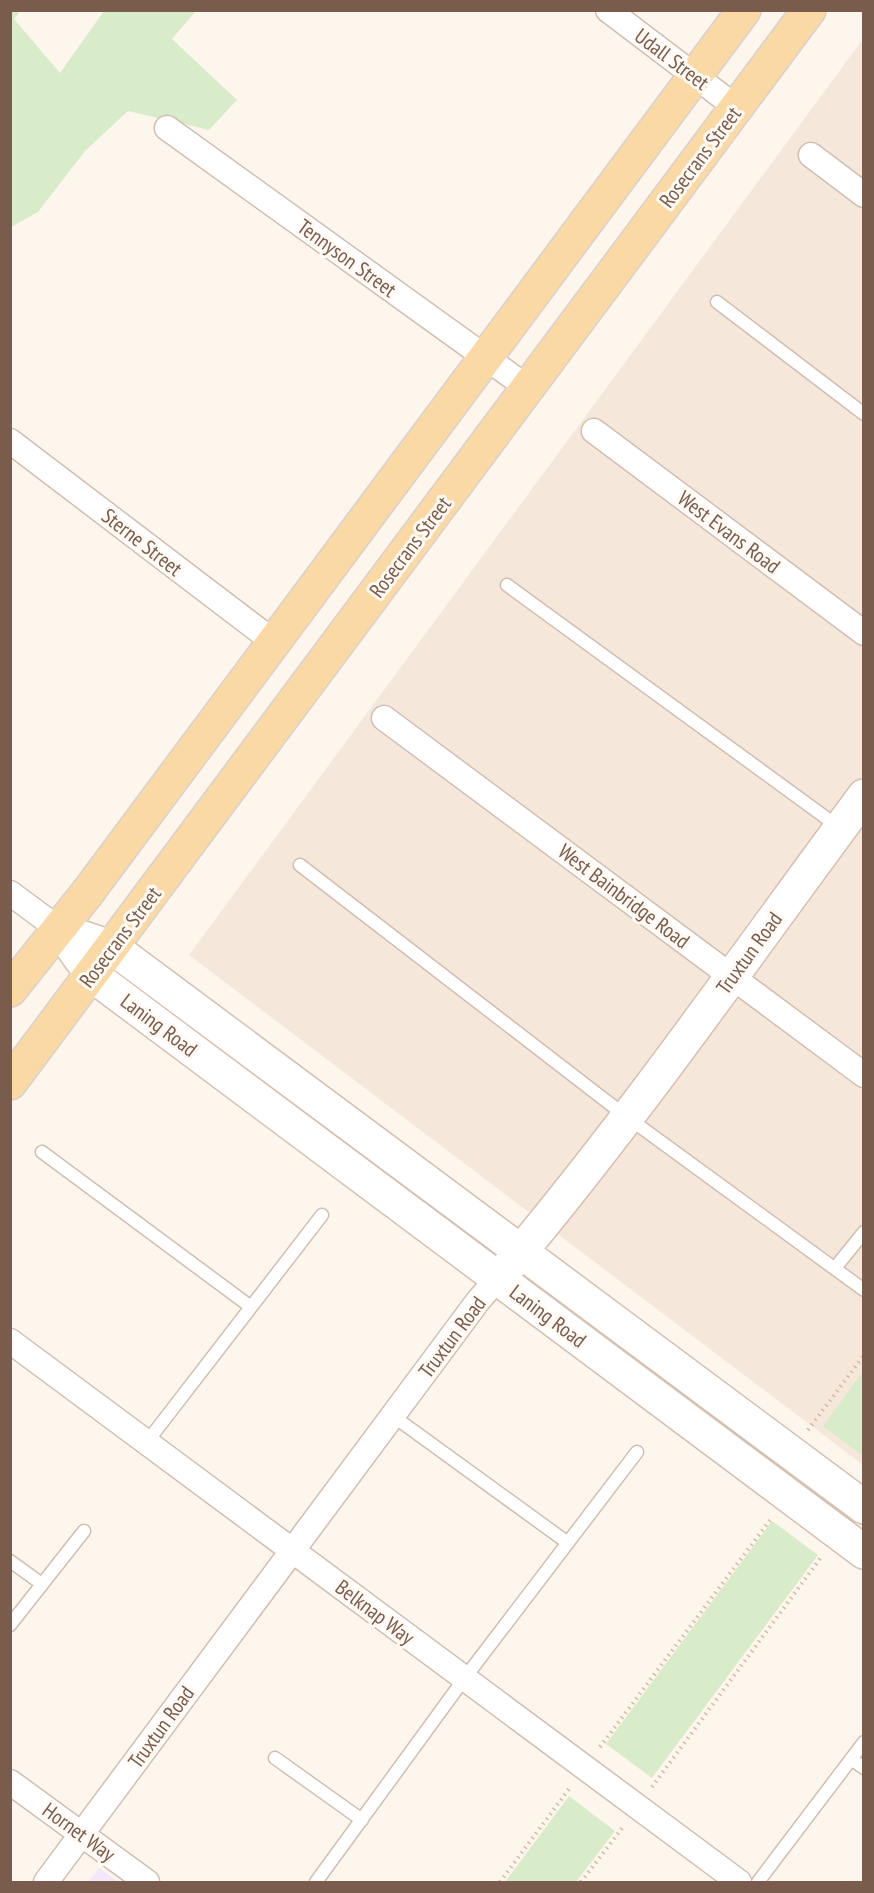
<svg xmlns="http://www.w3.org/2000/svg" width="874" height="1893" font-family="'PT Sans Narrow',sans-serif">
	<style>
		.residential { fill: #f5e8da }
		.education { fill: #f3e8fa }
		.green { fill: #d8ecc9 }
		.lines { fill: none; stroke-linecap: round; stroke-linejoin: round }
		.lane-casing { stroke: #d1beb0; stroke-width: 15 }
		.street-casing { stroke: #d1beb0; stroke-width: 27 }
		.secondary-casing { stroke: #d6c0b0; stroke-width: 36 }
		.primary-casing { stroke: #dad1cd; stroke-width: 36 }
		.path { stroke: #d9b8a5; stroke-width: 4; stroke-dasharray: 1.5 4.5; stroke-linecap: butt }
		.lane { stroke: #fff; stroke-width: 12 }
		.street { stroke: #fff; stroke-width: 24 }
		.secondary { stroke: #fff; stroke-width: 33 }
		.primary { stroke: #fbd9a5; stroke-width: 33 }
		.labels { text-anchor: middle; dominant-baseline: central; stroke-width: 6; stroke-linejoin: round; paint-order: stroke }
		.street-label { font-size: 21px; fill: #7a5c4d; stroke: #fffaf3 }
	</style>
	<rect width="100%" height="100%" fill="#fdf6ec"/>
	<path class="residential" d="M863,39V1465L189,955Z"/>
	<path class="education" d="M99,1868L118,1882H88Z"/>
	<path class="green" d="M11,11H20L14,19L60,73L104,11H196L172,39L237,100L209,130L128,111L85,151L38,212L11,227Z
		M863,1371V1456L823,1426Z
		M772,1521L818,1555L652,1778L606,1744Z
		M569,1796L615,1831L576,1882H505Z"/>
	<g class="lines">
		<g class="lane-casing">
			<path id="lane" d="M717,302L864,414
				M507,585L840,828
				M300,865L627,1117L864,1290
				M42,1152L251,1307
				M835,1268L864,1232
				M393,1416L568,1543
				M147,1442L322,1215
				M10,1561L42,1584
				M10,1625L84,1531
				M275,1758L362,1820
				M851,1759L864,1768
				M316,1882L464,1679L637,1452
				M758,1882L864,1742"/>
		</g>
		<g class="street-casing">
			<path id="street" d="M608,10L737,108
				M167,128L528,388
				M811,155L864,195
				M594,431L864,633
				M10,441L274,642
				M384,718L864,1075
				M10,893L60,930
				M10,1341L739,1882
				M10,1782L147,1882
				M46,1882L478,1301L498,1278"/>
		</g>
		<g class="secondary-casing">
			<path id="secondary" d="M60,930L92,975L864,1552
				M84,938L113,948L864,1507
				M507,1268C634,1117 746,955 864,796"/>
		</g>
		<g class="primary-casing">
			<path id="primary" d="M10,990L88,892L744,10
				M10,1083L809,10"/>
		</g>
		<path class="path" d="M808,1430L864,1355
			M600,1747L770,1520
			M652,1787L822,1556
			M500,1882L569,1789
			M581,1882L623,1827"/>
		<use href="#lane" class="lane"/>
		<use href="#street" class="street"/>
		<use href="#secondary" class="secondary"/>
		<use href="#primary" class="primary"/>
	</g>
	<g class="labels">
		<g class="street-label">
			<text transform="translate(672 59) rotate(37)">Udall Street</text>
			<text transform="translate(700 157) rotate(-53)">Rosecrans Street</text>
			<text transform="translate(347 258) rotate(36)">Tennyson Street</text>
			<text transform="translate(729 532) rotate(37)">West Evans Road</text>
			<text transform="translate(142 542) rotate(38)">Sterne Street</text>
			<text transform="translate(410 547) rotate(-53)">Rosecrans Street</text>
			<text transform="translate(624 896) rotate(37)">West Bainbridge Road</text>
			<text transform="translate(120 937) rotate(-53)">Rosecrans Street</text>
			<text transform="translate(749 953) rotate(-54)">Truxtun Road</text>
			<text transform="translate(159 1025) rotate(37)">Laning Road</text>
			<text transform="translate(548 1316) rotate(37)">Laning Road</text>
			<text transform="translate(452 1337) rotate(-53)">Truxtun Road</text>
			<text transform="translate(375 1612) rotate(37)">Belknap Way</text>
			<text transform="translate(161 1727) rotate(-54)">Truxtun Road</text>
			<text transform="translate(79 1832) rotate(36)">Hornet Way</text>
		</g>
	</g>
	<rect width="874" height="1893" fill="none" stroke="#7a5c4d" stroke-width="24"/>
</svg>
